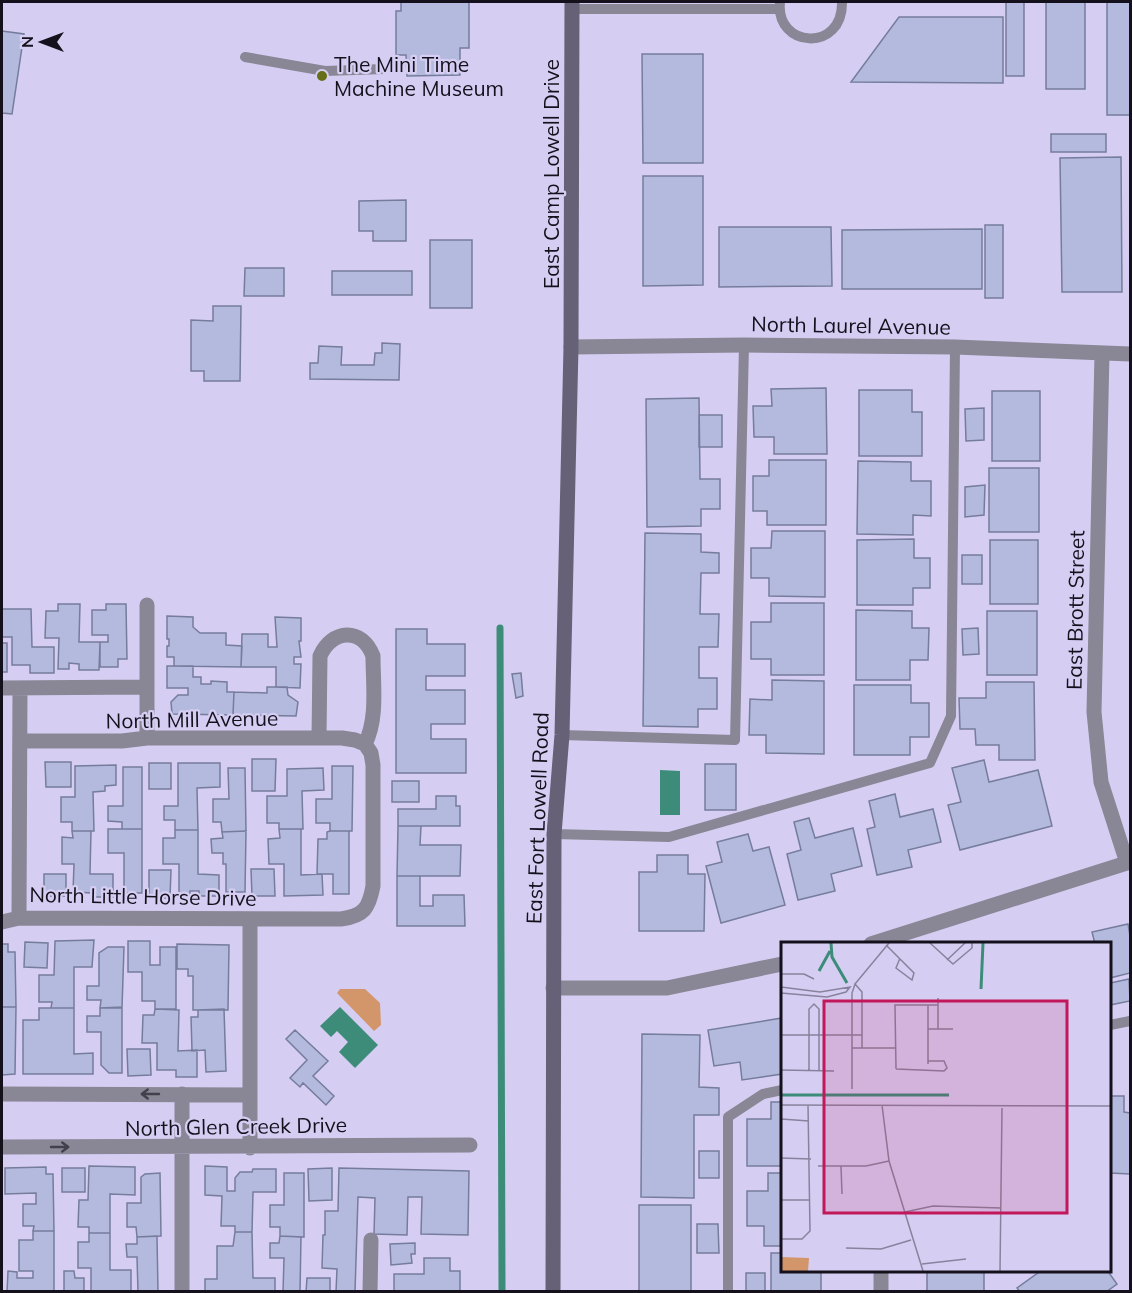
<svg xmlns="http://www.w3.org/2000/svg" width="1132" height="1293" font-family="Mulish,sans-serif">
	<style>
		.green { fill: #d3956a }
		.water { fill: #3d8c7a }
		.lines { fill: none; stroke-linecap: round; stroke-linejoin: round }
		.stream { stroke: #3d8c7a; stroke-width: 7 }
		.building { fill: #b3badd; stroke: #757c9c; stroke-width: 1.5 }
		.lane { stroke: #898695; stroke-width: 10 }
		.street { stroke: #898695; stroke-width: 15 }
		.secondary { stroke: #666176; stroke-width: 15 }
		.oneway { stroke: #43404d }
		.poi-dot { fill: #666f17; stroke: #d6cef2; stroke-width: 2 }
		.labels { text-anchor: middle; dominant-baseline: central; stroke-width: 4.5; stroke-linejoin: round; paint-order: stroke }
		.poi-label { font-size: 21px; fill: #14111d; stroke: #d6cef2; text-anchor: start }
		.street-label { font-size: 21px; fill: #14111d; stroke: #d6cef2 }
		.inset-river { fill: none; stroke: #3d8c7a; stroke-width: 3 }
		.inset-road { fill: none; stroke: #88829d; stroke-width: 1.5 }
		.view { fill: #c2185b; fill-opacity: 0.15; stroke: #c2185b; stroke-width: 3 }
		.inset-edge { fill: none; stroke: #14111d; stroke-width: 3 }
	</style>
	<rect width="100%" height="100%" fill="#d6cef2"/>
	<path class="green" d="M340,989H365L380,1003L381,1025L374,1031L337,993Z"/>
	<path class="water" d="M660,770L680,771V815H660Z
		M340,1007L378,1045L355,1068L339,1052L348,1042L337,1031L331,1037L320,1026Z"/>
	<g class="lines">
		<path class="stream" d="M500,628L502,1292"/>
	</g>
	<path class="building" d="M401,2H469V48H460V75L407,76L406,55H396V11H401Z
		M1006,2H1024V76H1006Z
		M1046,2H1085V89H1046Z
		M1107,2H1130V115H1107Z
		M899,17H1003V83L851,82Z
		M2,31L24,34L12,114L2,113Z
		M642,54H703V163H643Z
		M1051,134H1106V152H1051Z
		M1121,157L1122,292H1062L1060,158Z
		M643,176H703V285L643,286Z
		M406,200V241H373V231H359V201Z
		M985,225H1003V298H985Z
		M719,227H831L832,286L719,287Z
		M982,229V289H842V230Z
		M430,240H472V308H430Z
		M245,268H284V296H244Z
		M332,271H412V295H332Z
		M213,306H241L240,381H204V371H191V320L213,321Z
		M382,343L400,344L399,380L310,379V363H318L319,346L342,347L341,365H374L375,353H382Z
		M826,388L827,454H774V437H754L753,406H772L771,389Z
		M859,390H912V412H922V456H859Z
		M992,391H1040V461H992Z
		M699,398L700,479H720V509H701V526L647,527L646,399Z
		M984,408V440L966,441L965,409Z
		M699,415H722V447H699Z
		M769,460H826V525H767V511H753V476H769Z
		M858,461L911,462V481H931V516L913,515V535L857,534Z
		M989,468H1039V532H989Z
		M985,485L984,515L965,517V487Z
		M772,531H825V597L769,596V578H751V548H771Z
		M645,533L701,534V552L719,553V573H701L700,614H719L718,647H699V678H717V709H698V727L643,726Z
		M914,539V558H930V588H913V605H857V540Z
		M990,540H1038V604H990Z
		M962,555H982V584H962Z
		M771,603H824V675H771V659H751V622H771Z
		M58,604H80L79,642H100L99,670H79V664L69,663V669H58L59,638H45L46,611H58Z
		M106,604H126L127,659H118V667H100V642H108V635H92V610H106Z
		M2,609H31L32,647H54V673H30V665H12V637H2Z
		M856,610L912,611V628H929L928,660H910V680H856Z
		M987,611H1037V675H987Z
		M167,616L193,617V627L200,633H226V645L242,646L241,667L174,666V657H167V646H169V639H167Z
		M275,617L301,618V641H299L301,657H294V664H301L300,688L276,687V667H241L242,634H268V647H277Z
		M978,628L979,654L963,655L962,629Z
		M396,629H427V644H465V676H426V690H465V724H431V739H466V773H396Z
		M2,643H7V672H2Z
		M167,666H193V677H201V684H211V681L227,682V692H234L233,715L172,714L171,702L178,695H188V688H167Z
		M521,673L523,696L516,698L512,674Z
		M772,680L824,681V754L766,753V735H749L750,699L772,700Z
		M986,682H1034L1035,760H999V745H976L975,729H960L959,698H986Z
		M854,685H911V703H929V737H910V755H854Z
		M267,687H287L288,695L298,702L296,716L233,715L234,692L267,693Z
		M252,759H276L275,791H252Z
		M984,760L989,782L1038,770L1052,826L960,850L948,805L961,802L952,768Z
		M45,762H71V787H46Z
		M149,763H171V789H149Z
		M178,763H220V787L197,788L198,830H175V820H164V806H178Z
		M705,764H736V810H705Z
		M116,765V785L105,786V791L93,792L94,831H72V822H61V797H75V766Z
		M332,766H353L352,831H330V823H316V799H332Z
		M123,767H142V829H122V822L108,821V806H123Z
		M228,768H245L246,831L222,832L221,822H213V799H229Z
		M323,768L324,790L302,791L303,829H279V823H267V796H287V769Z
		M392,781H419V802H392Z
		M895,794L900,817L933,809L941,842L908,850L912,867L877,875L867,829L875,827L869,801Z
		M436,796H456V806H460V826H398V809H436Z
		M809,818L815,838L853,828L862,866L831,874L835,891L798,900L787,854L801,850L794,822Z
		M398,826H421L420,845H461L460,876H397Z
		M108,829H142V893H124V853H108Z
		M279,829H301V875L322,874L323,895L284,896V864H269L268,839L280,838Z
		M175,830H198V874L219,875V896H199V891H190V896H179V864H163V838H175Z
		M72,831H91L90,874H113V897H92V893L73,892L74,864H62V837L73,838Z
		M246,831L245,892H226V864H223V853H212L211,839L223,838L222,832Z
		M330,831H349V894H333V874H317L318,839H327V832Z
		M748,834L753,851L769,847L785,905L721,923L706,866L722,862L717,842Z
		M657,855H688V874H705L704,931H639V872H657Z
		M251,869H274L275,896H252Z
		M149,870H171L170,898H149Z
		M44,874H66V896H44Z
		M397,876H420V906H433V895H464L465,926H397Z
		M1128,924L1130,936V973L1110,978V944H1095L1092,932Z
		M94,940L92,967H74V1008H51L52,1002H39V975H54L55,941Z
		M128,941H150V965H160V947H176V1009H155V1001H142V972H128Z
		M25,942L48,943L47,968L24,967Z
		M2,944H8V952H15L16,1007H2Z
		M177,944L229,945L228,1010H193V976H188V969H177Z
		M108,947H124L122,1008H100L101,1000H87V986H99V953Z
		M1129,979L1130,1001L1110,1005V983Z
		M2,1007H16L15,1074L2,1075Z
		M122,1007V1073H109L101,1065V1032H87V1016H100V1008Z
		M39,1008H74V1054L93,1053V1074H23V1020H39Z
		M155,1009L179,1010L178,1051L197,1050V1077H176V1070H157V1043H142L143,1015H154Z
		M224,1009L226,1071L206,1072L205,1050L192,1051L191,1017H198V1010Z
		M782,1018V1074L742,1080L740,1062L714,1066L708,1030Z
		M295,1030L328,1061L313,1076L334,1096L326,1105L303,1083L300,1087L290,1078L307,1060L286,1039Z
		M642,1034L700,1035L699,1087L719,1088V1115H694V1198L641,1197Z
		M127,1049H150L151,1075L128,1076Z
		M1110,1096H1124V1112L1130,1113V1174L1110,1173Z
		M771,1102H782V1166H747V1119H771Z
		M699,1151H719V1178H699Z
		M89,1166L135,1167V1195L110,1194V1233H89V1227H78L79,1200H88Z
		M205,1166L227,1167V1191H235V1178L240,1172H252L253,1169H276V1192H253L252,1232H235V1226H221L222,1196L205,1195Z
		M46,1167V1174H53L54,1231H33L34,1226H23V1204H36V1193L5,1194V1168Z
		M62,1168H85V1192H62Z
		M332,1168V1200L309,1201L308,1169Z
		M339,1168L469,1171L468,1235L421,1234L422,1197H408L407,1235L374,1234L375,1198L358,1197L355,1292H336L337,1269L322,1268L323,1235H325V1211H338Z
		M160,1173L161,1236L137,1237L136,1227H127V1203H141V1177L145,1174Z
		M284,1173H304V1237L280,1236V1227H270V1205H284Z
		M768,1173H782V1246H764V1226H747V1191H768Z
		M639,1205H691V1292H639Z
		M697,1224H718L719,1253H697Z
		M33,1231H54V1292H7L8,1271L17,1272V1278H33V1271H19V1240H33Z
		M235,1232H252L253,1278H275V1292H205V1279H217V1246H233Z
		M89,1233H110V1270H131V1292H91V1268H78V1242H89Z
		M157,1236L158,1292H138L137,1257H127L126,1244H137V1237Z
		M280,1236L301,1237L300,1292H283L284,1258H270V1243H279Z
		M415,1243V1254H411L412,1263L391,1265L390,1244Z
		M771,1253H782V1270H821V1292H771Z
		M424,1258H450V1271H460V1292H394V1274H424Z
		M927,1270H984V1292H927Z
		M1042,1270H1107L1117,1284L1106,1292H1020L1017,1288Z
		M64,1271H74L75,1278H84V1292H64Z
		M746,1273H765V1292H746Z
		M307,1278H330V1292H306Z"/>
	<g class="lines">
		<path class="lane" d="M780,2C775,48 843,53 842,2
			M572,9H779
			M245,57L325,71L384,69
			M562,735L735,740L744,345
			M554,834L669,837L930,763L951,716L955,347
			M1110,1025L1130,1021
			M728,1292V1117L763,1094L782,1090"/>
		<path class="street" d="M571,347L744,345L955,347L1130,354
			M1102,354L1094,712L1101,782L1127,863
			M147,605V738
			M2,688L147,687
			M20,688L19,918L341,919C364,916 369,908 373,886V765L371,753L365,744
			M319,738L320,656C332,629 362,627 373,656C373,685 378,718 365,744
			M20,741H122L147,738H342L355,740L365,744
			M250,919V1148
			M2,922L19,918
			M871,944L1130,862
			M553,988H667L782,964
			M2,1094L250,1095
			M2,1147L470,1145
			M182,1292V1094
			M370,1292L371,1240
			M881,1292V1270"/>
		<path class="secondary" d="M553,1292L554,834L562,735L571,347L572,2"/>
	</g>
	<defs><path id="oneway-shaft" d="M-6 0H5M1.5-3L5.5 0L1.5 3" fill="none" stroke-width="1.6" stroke-linecap="round" stroke-linejoin="round" transform="scale(1.5)"/></defs>
	<g class="oneway">
		<use href="#oneway-shaft" transform="translate(150 1094) rotate(-180)"/>
		<use href="#oneway-shaft" transform="translate(60 1147)"/>
	</g>
	<circle class="poi-dot" cx="322" cy="76" r="6"/>
	<g class="labels">
		<g class="poi-label">
			<text x="334" y="64">The Mini Time<tspan x="334" dy="24">Machine Museum</tspan></text>
		</g>
		<g class="street-label">
			<text transform="translate(551 174) rotate(-90)">East Camp Lowell Drive</text>
			<text transform="translate(851 325) rotate(1)">North Laurel Avenue</text>
			<text transform="translate(1075 610) rotate(-89)">East Brott Street</text>
			<text transform="translate(192 719) rotate(-1)">North Mill Avenue</text>
			<text transform="translate(537 818) rotate(-88)">East Fort Lowell Road</text>
			<text transform="translate(143 896) rotate(1)">North Little Horse Drive</text>
			<text transform="translate(236 1126) rotate(-1)">North Glen Creek Drive</text>
		</g>
	</g>
	<g transform="translate(781 942)">
		<rect width="330" height="330" fill="#d6cef2"/>
		<path d="M0,315L28,316L27,329H0Z" fill="#d3956a"/>
		<path class="inset-river" d="M50,1L51,15L66,41M38,29L49,9M200,47L202,1M0,153H168"/>
		<path class="inset-road" d="M149,1L172,22L191,6V1M105,3L133,31L131,38L115,26L119,16M166,18L184,1M0,32H23L33,37M74,42L108,1M0,45L39,50L69,45L65,50L46,55L0,51M157,56V87M147,63V122M147,87H172M0,93H81M71,106H114M115,127L114,63H157M115,127L163,129L166,126L163,119H147M0,128L53,129M28,128V67L33,62L38,67V128M71,147V51L74,42L81,50V106M0,163L330,164M101,163L108,219L142,329M0,177L28,179M0,216L30,217M37,224H85L108,219M60,224L61,252M1,258H28M124,270L152,264L220,266M0,297H21L29,289L27,163M65,306L100,307L130,298M141,322L185,317M219,329L221,166"/>
		<path class="view" d="M43,59H286V271H43Z"/>
		<rect width="330" height="330" class="inset-edge"/>
	</g>
	<rect width="1132" height="1293" fill="none" stroke="#14111d" stroke-width="6"/>
	<g transform="translate(42 42) rotate(270)" stroke="#d6cef2" stroke-width="4.5" paint-order="stroke">
	<path d="M0-4.5L10 22L0 15L-10 22Z" fill="#14111d"/>
	<text y="-9" font-size="16" font-weight="bold" text-anchor="middle" fill="#14111d">N</text>
	</g>
</svg>
